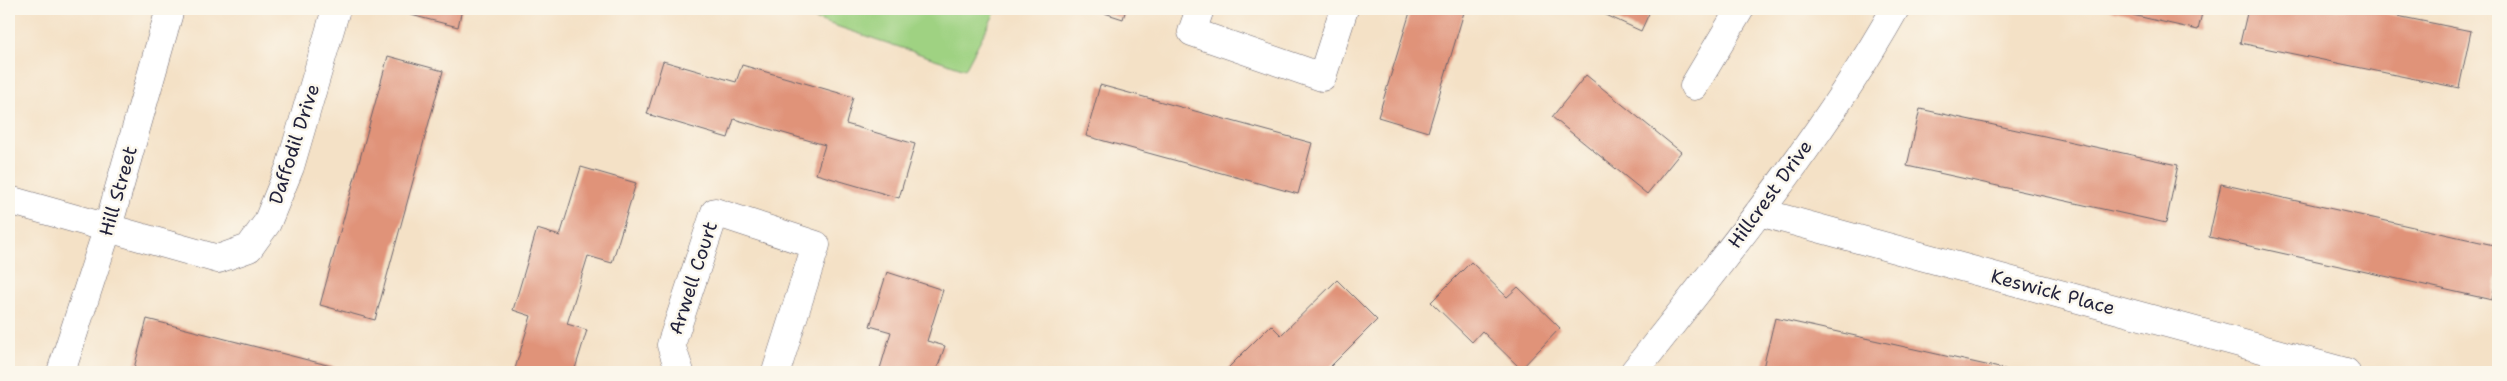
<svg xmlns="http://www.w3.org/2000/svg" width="2507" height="381" font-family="'Shantell Sans',sans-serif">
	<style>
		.green { fill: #9fd282; stroke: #607a5e }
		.building { fill: #e09379 }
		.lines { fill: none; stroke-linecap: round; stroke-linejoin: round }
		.minor-casing { stroke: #6c656c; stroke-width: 29 }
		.minor { stroke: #fff; stroke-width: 28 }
		.labels { text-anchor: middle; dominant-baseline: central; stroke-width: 5; stroke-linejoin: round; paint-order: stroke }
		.street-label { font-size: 19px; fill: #22223b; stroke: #fbf7ec }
	</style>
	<rect width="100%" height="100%" fill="#fbf7ec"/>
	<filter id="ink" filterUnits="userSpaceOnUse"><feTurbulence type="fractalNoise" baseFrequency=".02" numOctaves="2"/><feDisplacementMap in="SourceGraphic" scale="10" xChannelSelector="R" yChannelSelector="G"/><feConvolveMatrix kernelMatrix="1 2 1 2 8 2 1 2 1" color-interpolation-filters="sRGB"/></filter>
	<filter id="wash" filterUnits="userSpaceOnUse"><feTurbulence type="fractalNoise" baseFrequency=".0096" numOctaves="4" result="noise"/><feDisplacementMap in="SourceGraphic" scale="20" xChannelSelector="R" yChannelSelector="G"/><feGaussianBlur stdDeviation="1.12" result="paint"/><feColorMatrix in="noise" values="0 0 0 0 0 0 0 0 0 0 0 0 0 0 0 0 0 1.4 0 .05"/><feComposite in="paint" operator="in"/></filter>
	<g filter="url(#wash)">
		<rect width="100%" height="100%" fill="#f4e1c6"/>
		<path class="green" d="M785,9H997L965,69Z"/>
		<g id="blocks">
			<path class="building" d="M408,9H462L458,27L407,14Z
				M1092,9H1126L1123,19Z
				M1411,9H1465L1428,132L1378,117Z
				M1593,9H1651L1641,31Z
				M2106,9H2203L2198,30Z
				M2248,9H2363L2471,31L2459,88L2240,43Z
				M388,56L443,71L375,320L320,305Z
				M663,61L736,82L742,65L853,97L846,124L915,144L899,198L816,174L825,145L734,119L728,138L647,114Z
				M1586,75L1681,152L1647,194L1552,117Z
				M1100,85L1312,143L1298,194L1086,136Z
				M1920,109L2178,165L2166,223L1907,166Z
				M581,167L636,183L612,263L588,256L567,324L587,330L574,372H514L531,316L513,310L537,229L560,236Z
				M2221,184L2498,246V271L2492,300L2209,237Z
				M1471,262L1507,297L1518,287L1560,328L1521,369L1482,331L1472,342L1431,302Z
				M887,272L943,290L927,341L945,346L936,372H879L891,332L870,326Z
				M1337,280L1377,320L1325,372H1312L1307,368L1303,372H1224L1271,325L1281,335Z
				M1775,318L2013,371V372H1762Z
				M147,319L335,367L334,372H133Z"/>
		</g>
	</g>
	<g filter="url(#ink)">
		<use href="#blocks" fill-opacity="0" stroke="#6c656c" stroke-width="1"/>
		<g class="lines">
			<g class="minor-casing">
				<path id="minor" d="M1200,9L1192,32L1322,77L1344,9
					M1694,86L1740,9
					M9,200L218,259L249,248L267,223L290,167L336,9
					M1759,212L2346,372
					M61,372L108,227L170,9
					M680,372L671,345L715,212L816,245L776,372
					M1634,372C1726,255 1822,139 1895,9"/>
			</g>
			<use href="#minor" class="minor"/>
		</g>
	</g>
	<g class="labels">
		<g class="street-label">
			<text transform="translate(294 144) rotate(-72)">Daffodil Drive</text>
			<text transform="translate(118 191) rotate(-74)">Hill Street</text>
			<text transform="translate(1770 194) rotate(-54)">Hillcrest Drive</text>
			<text transform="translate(693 278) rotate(-72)">Arwell Court</text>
			<text transform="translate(2053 292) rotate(15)">Keswick Place</text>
		</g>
	</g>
	<rect width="2507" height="381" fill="none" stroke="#fbf7ec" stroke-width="30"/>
</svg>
